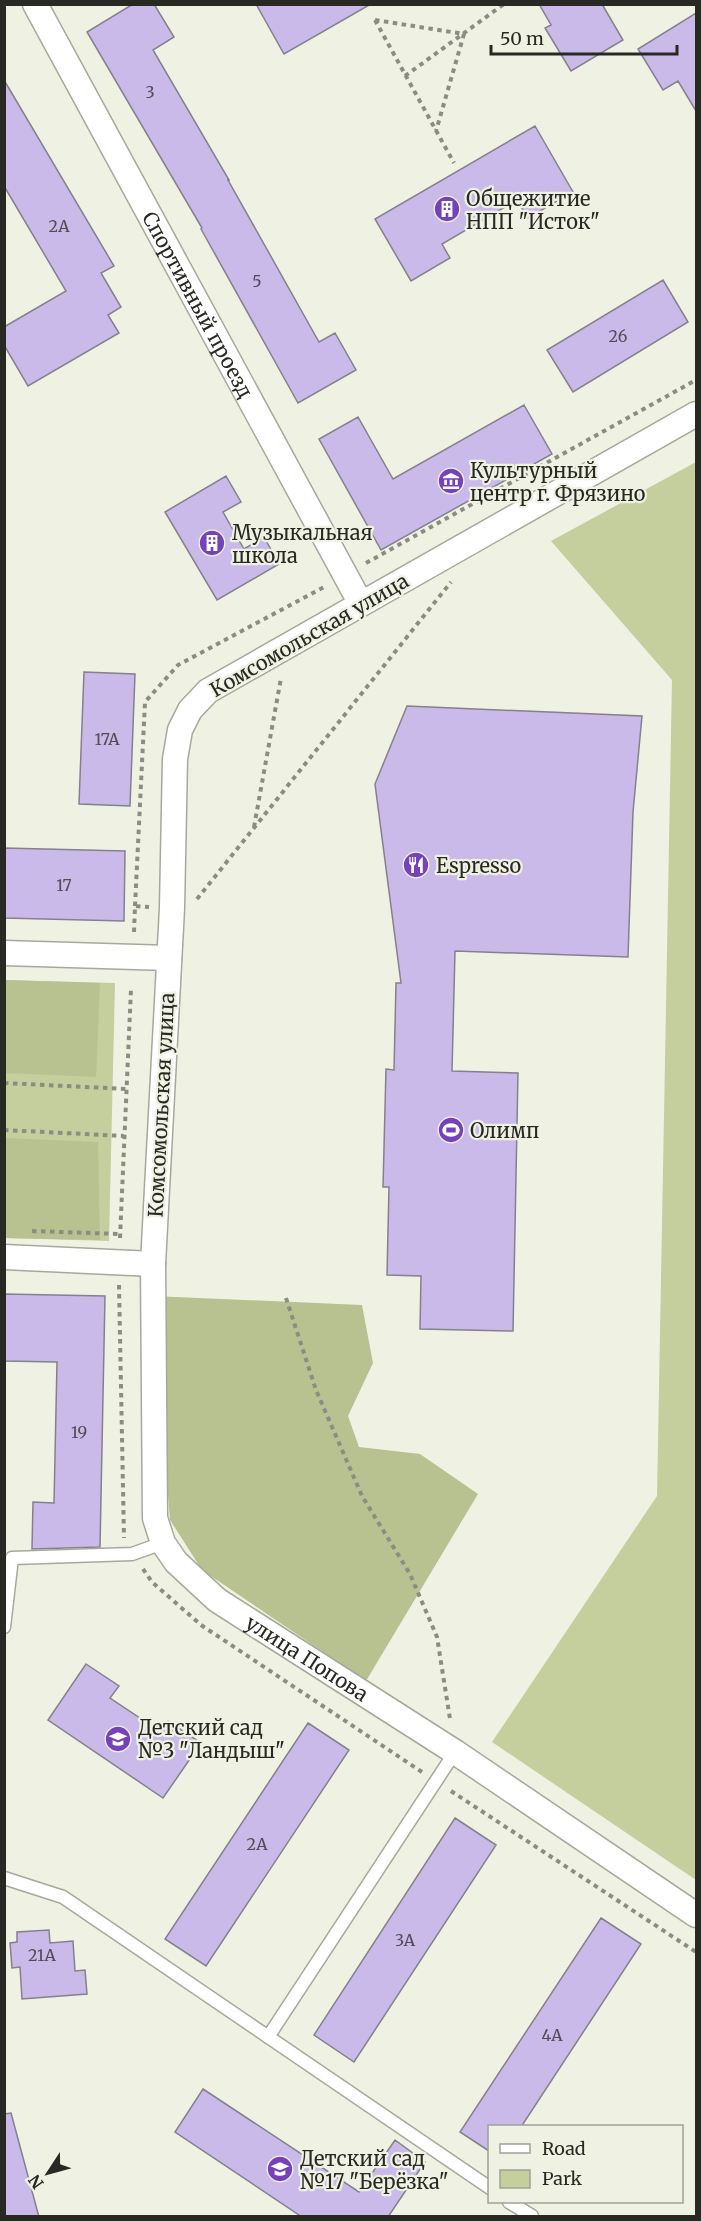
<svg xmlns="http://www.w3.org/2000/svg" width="701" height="2221" font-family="Merriweather,serif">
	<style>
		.green { fill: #c5ce9d }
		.forest { fill: #b8c190 }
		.building { fill: #c9bae9; stroke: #84808d; stroke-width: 1.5 }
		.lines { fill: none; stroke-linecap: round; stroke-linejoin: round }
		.service-casing { stroke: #a6a99a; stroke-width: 15 }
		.minor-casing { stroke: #a6a99a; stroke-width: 27 }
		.path { stroke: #8b8d83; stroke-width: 4; stroke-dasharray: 4.5 4.5; stroke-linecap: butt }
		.service { stroke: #fff; stroke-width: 12 }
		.minor { stroke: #fff; stroke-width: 24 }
		.labels { text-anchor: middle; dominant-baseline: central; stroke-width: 4.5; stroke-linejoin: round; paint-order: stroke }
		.number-label { font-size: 16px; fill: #504d54 }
		.poi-label { font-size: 20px; fill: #282923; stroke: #eff2e3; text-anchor: start }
		.street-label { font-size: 20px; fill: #282923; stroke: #eff2e3 }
	</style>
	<rect width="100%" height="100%" fill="#eff2e3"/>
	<path class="green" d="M696,462V1880L492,1742L657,1496L672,680L551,541Z
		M5,980L115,983L109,1241L5,1238Z"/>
	<path class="forest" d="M5,980L100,983L96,1077L5,1073Z
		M5,1138L98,1142L100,1240L5,1238Z
		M153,1296L362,1305L373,1363L348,1416L359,1447L420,1454L478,1494L366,1681L202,1570L170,1520Z"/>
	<path class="building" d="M133,4H154L174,37L153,50L229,180H228L319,342L335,333L356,370L298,403L201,229L202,228L87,32Z
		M256,4H371L284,54Z
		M539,4H602L623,40L571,71L545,28L551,25Z
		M696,13V111L678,81L663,90L638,49Z
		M4,80L114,266L101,273L121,307L108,315L119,333L28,386L4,345V327L66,291L4,186Z
		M535,126L573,192L528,218L517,200L442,244L450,258L411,281L375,219Z
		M663,280L688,322L573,392L547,350Z
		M524,405L552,454L381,550L319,439L358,417L393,479Z
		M226,476L241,502L223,512L244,549L264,537L279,564L217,600L165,512Z
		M84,672L135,674L130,806L79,804Z
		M407,706L642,716L633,812L628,957L455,951L452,1071L518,1073L513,1331L420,1329L421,1276L387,1275L389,1187H383L386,1069L394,1070L396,983H401L375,784Z
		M4,848L125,851L124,921L4,918Z
		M4,1294L105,1296L100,1547L32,1549L33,1502L54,1503L57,1362L4,1361Z
		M86,1664L119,1686L110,1698L161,1732L168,1721L201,1743L163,1798L48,1720Z
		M308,1723L349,1750L206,1966L165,1939Z
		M455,1818L496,1845L354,2062L314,2035Z
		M601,1918L641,1944L521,2127H489V2151L460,2132Z
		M49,1930L50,1943L73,1941L75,1971L85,1970L87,1994L22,1999L20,1967L12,1968L10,1943L17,1942V1932Z
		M203,2089L359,2192L395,2140L425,2162L388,2217H302L175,2132Z
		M11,2113L39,2217H4V2114Z"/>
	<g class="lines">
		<g class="service-casing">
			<path id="service" d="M4,1627L12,1558L132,1554L163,1543
				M4,1878L63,1897L490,2188
				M268,2037L455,1752
				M509,2202L532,2216"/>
		</g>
		<g class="minor-casing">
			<g id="minor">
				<path id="s1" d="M35,4L361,604"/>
				<path id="s2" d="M696,414L208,691L190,710L180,730L175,759L172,908L153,1264L155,1518L163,1543L176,1562L217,1600L455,1752L696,1915"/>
				<path d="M4,953L169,958"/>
				<path d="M4,1257L153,1264"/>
			</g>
		</g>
		<path class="path" d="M375,20L464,34L436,131
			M375,20L454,163
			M405,76L504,4
			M366,563L696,380
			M254,827L281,678
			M197,899L451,582
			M135,906L145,702L178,665L326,586
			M134,932L135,906L149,907
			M4,1083L127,1089
			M4,1130L124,1136
			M32,1231L120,1234
			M120,1238L131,989
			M119,1285L124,1538
			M286,1298L316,1390L362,1496L410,1574L437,1637L450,1719
			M143,1569L152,1582L201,1625L422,1772
			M451,1791L696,1952"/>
		<use href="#service" class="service"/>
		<use href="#minor" class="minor"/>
	</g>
	<defs>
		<g id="building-disc" transform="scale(1.35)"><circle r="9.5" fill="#7642ba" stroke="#eff2e3"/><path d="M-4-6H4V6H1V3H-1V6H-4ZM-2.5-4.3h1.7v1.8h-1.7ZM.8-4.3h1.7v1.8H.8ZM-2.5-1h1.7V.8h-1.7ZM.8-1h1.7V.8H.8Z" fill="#fff"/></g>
		<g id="museum-disc" transform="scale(1.35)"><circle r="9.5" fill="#7642ba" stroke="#eff2e3"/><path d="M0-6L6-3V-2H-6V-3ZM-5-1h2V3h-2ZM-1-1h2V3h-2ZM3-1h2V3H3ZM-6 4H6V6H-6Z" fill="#fff"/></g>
		<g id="restaurant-disc" transform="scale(1.35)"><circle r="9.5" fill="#7642ba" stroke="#eff2e3"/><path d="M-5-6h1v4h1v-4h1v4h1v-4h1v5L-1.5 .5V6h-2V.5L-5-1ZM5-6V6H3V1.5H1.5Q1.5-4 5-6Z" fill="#fff"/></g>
		<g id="stadium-disc" transform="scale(1.35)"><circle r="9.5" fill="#7642ba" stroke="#eff2e3"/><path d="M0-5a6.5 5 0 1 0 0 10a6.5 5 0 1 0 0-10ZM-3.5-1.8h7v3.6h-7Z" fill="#fff"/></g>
		<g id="school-disc" transform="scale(1.35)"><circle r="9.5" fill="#7642ba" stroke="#eff2e3"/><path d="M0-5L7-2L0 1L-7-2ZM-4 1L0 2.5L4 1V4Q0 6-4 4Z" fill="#fff"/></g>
	</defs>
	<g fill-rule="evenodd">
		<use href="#building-disc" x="447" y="209"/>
		<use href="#museum-disc" x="451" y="481"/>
		<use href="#building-disc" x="212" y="543"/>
		<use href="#restaurant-disc" x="416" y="865"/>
		<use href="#stadium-disc" x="451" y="1130"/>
		<use href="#school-disc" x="118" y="1739"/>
		<use href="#school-disc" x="280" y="2169"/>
	</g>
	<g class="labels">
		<g class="number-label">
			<text x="150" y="92">3</text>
			<text x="59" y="226">2А</text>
			<text x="257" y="281">5</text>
			<text x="618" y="336">26</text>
			<text x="107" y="739">17А</text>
			<text x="64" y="885">17</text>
			<text x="79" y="1432">19</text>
			<text x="257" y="1844">2А</text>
			<text x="405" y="1940">3А</text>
			<text x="42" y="1955">21А</text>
			<text x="552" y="2035">4А</text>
		</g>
		<g class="poi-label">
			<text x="466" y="198">Общежитие<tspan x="466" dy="23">НПП "Исток"</tspan></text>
			<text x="470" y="470">Культурный<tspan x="470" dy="23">центр г. Фрязино</tspan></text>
			<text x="232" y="532">Музыкальная<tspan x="232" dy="23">школа</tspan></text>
			<text x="436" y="865">Espresso</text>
			<text x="470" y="1130">Олимп</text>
			<text x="138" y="1727">Детский сад<tspan x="138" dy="23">№3 "Ландыш"</tspan></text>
			<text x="300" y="2158">Детский сад<tspan x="300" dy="23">№17 "Берёзка"</tspan></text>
		</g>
		<g class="street-label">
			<text stroke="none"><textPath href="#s1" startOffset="342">Спортивный проезд</textPath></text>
			<text transform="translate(309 635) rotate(-30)">Комсомольская улица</text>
			<text transform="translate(161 1105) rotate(-87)">Комсомольская улица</text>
			<text stroke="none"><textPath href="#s2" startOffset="1611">улица Попова</textPath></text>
		</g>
	</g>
	<rect width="701" height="2221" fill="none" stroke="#282923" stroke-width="12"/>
	<rect x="488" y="2125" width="195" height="78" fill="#eff2e3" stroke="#9fa296" stroke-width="1.5"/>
	<rect x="500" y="2144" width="30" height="9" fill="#ffffff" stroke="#9fa296" stroke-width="1.5"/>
	<text x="542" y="2155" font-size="18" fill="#282923">Road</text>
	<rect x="500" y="2170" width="30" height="18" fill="#c5ce9d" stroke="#9fa296" stroke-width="1.5"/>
	<text x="542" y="2185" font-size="18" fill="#282923">Park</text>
	<g transform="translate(48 2173) rotate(234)" stroke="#eff2e3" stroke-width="4.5" paint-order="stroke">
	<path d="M0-4.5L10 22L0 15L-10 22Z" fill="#282923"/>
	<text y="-9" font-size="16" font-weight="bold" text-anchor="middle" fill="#282923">N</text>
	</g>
	<path d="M491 45v9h186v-9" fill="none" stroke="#282923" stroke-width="3"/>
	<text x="500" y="45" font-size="18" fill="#282923" stroke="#eff2e3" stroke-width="4.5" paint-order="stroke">50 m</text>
</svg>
